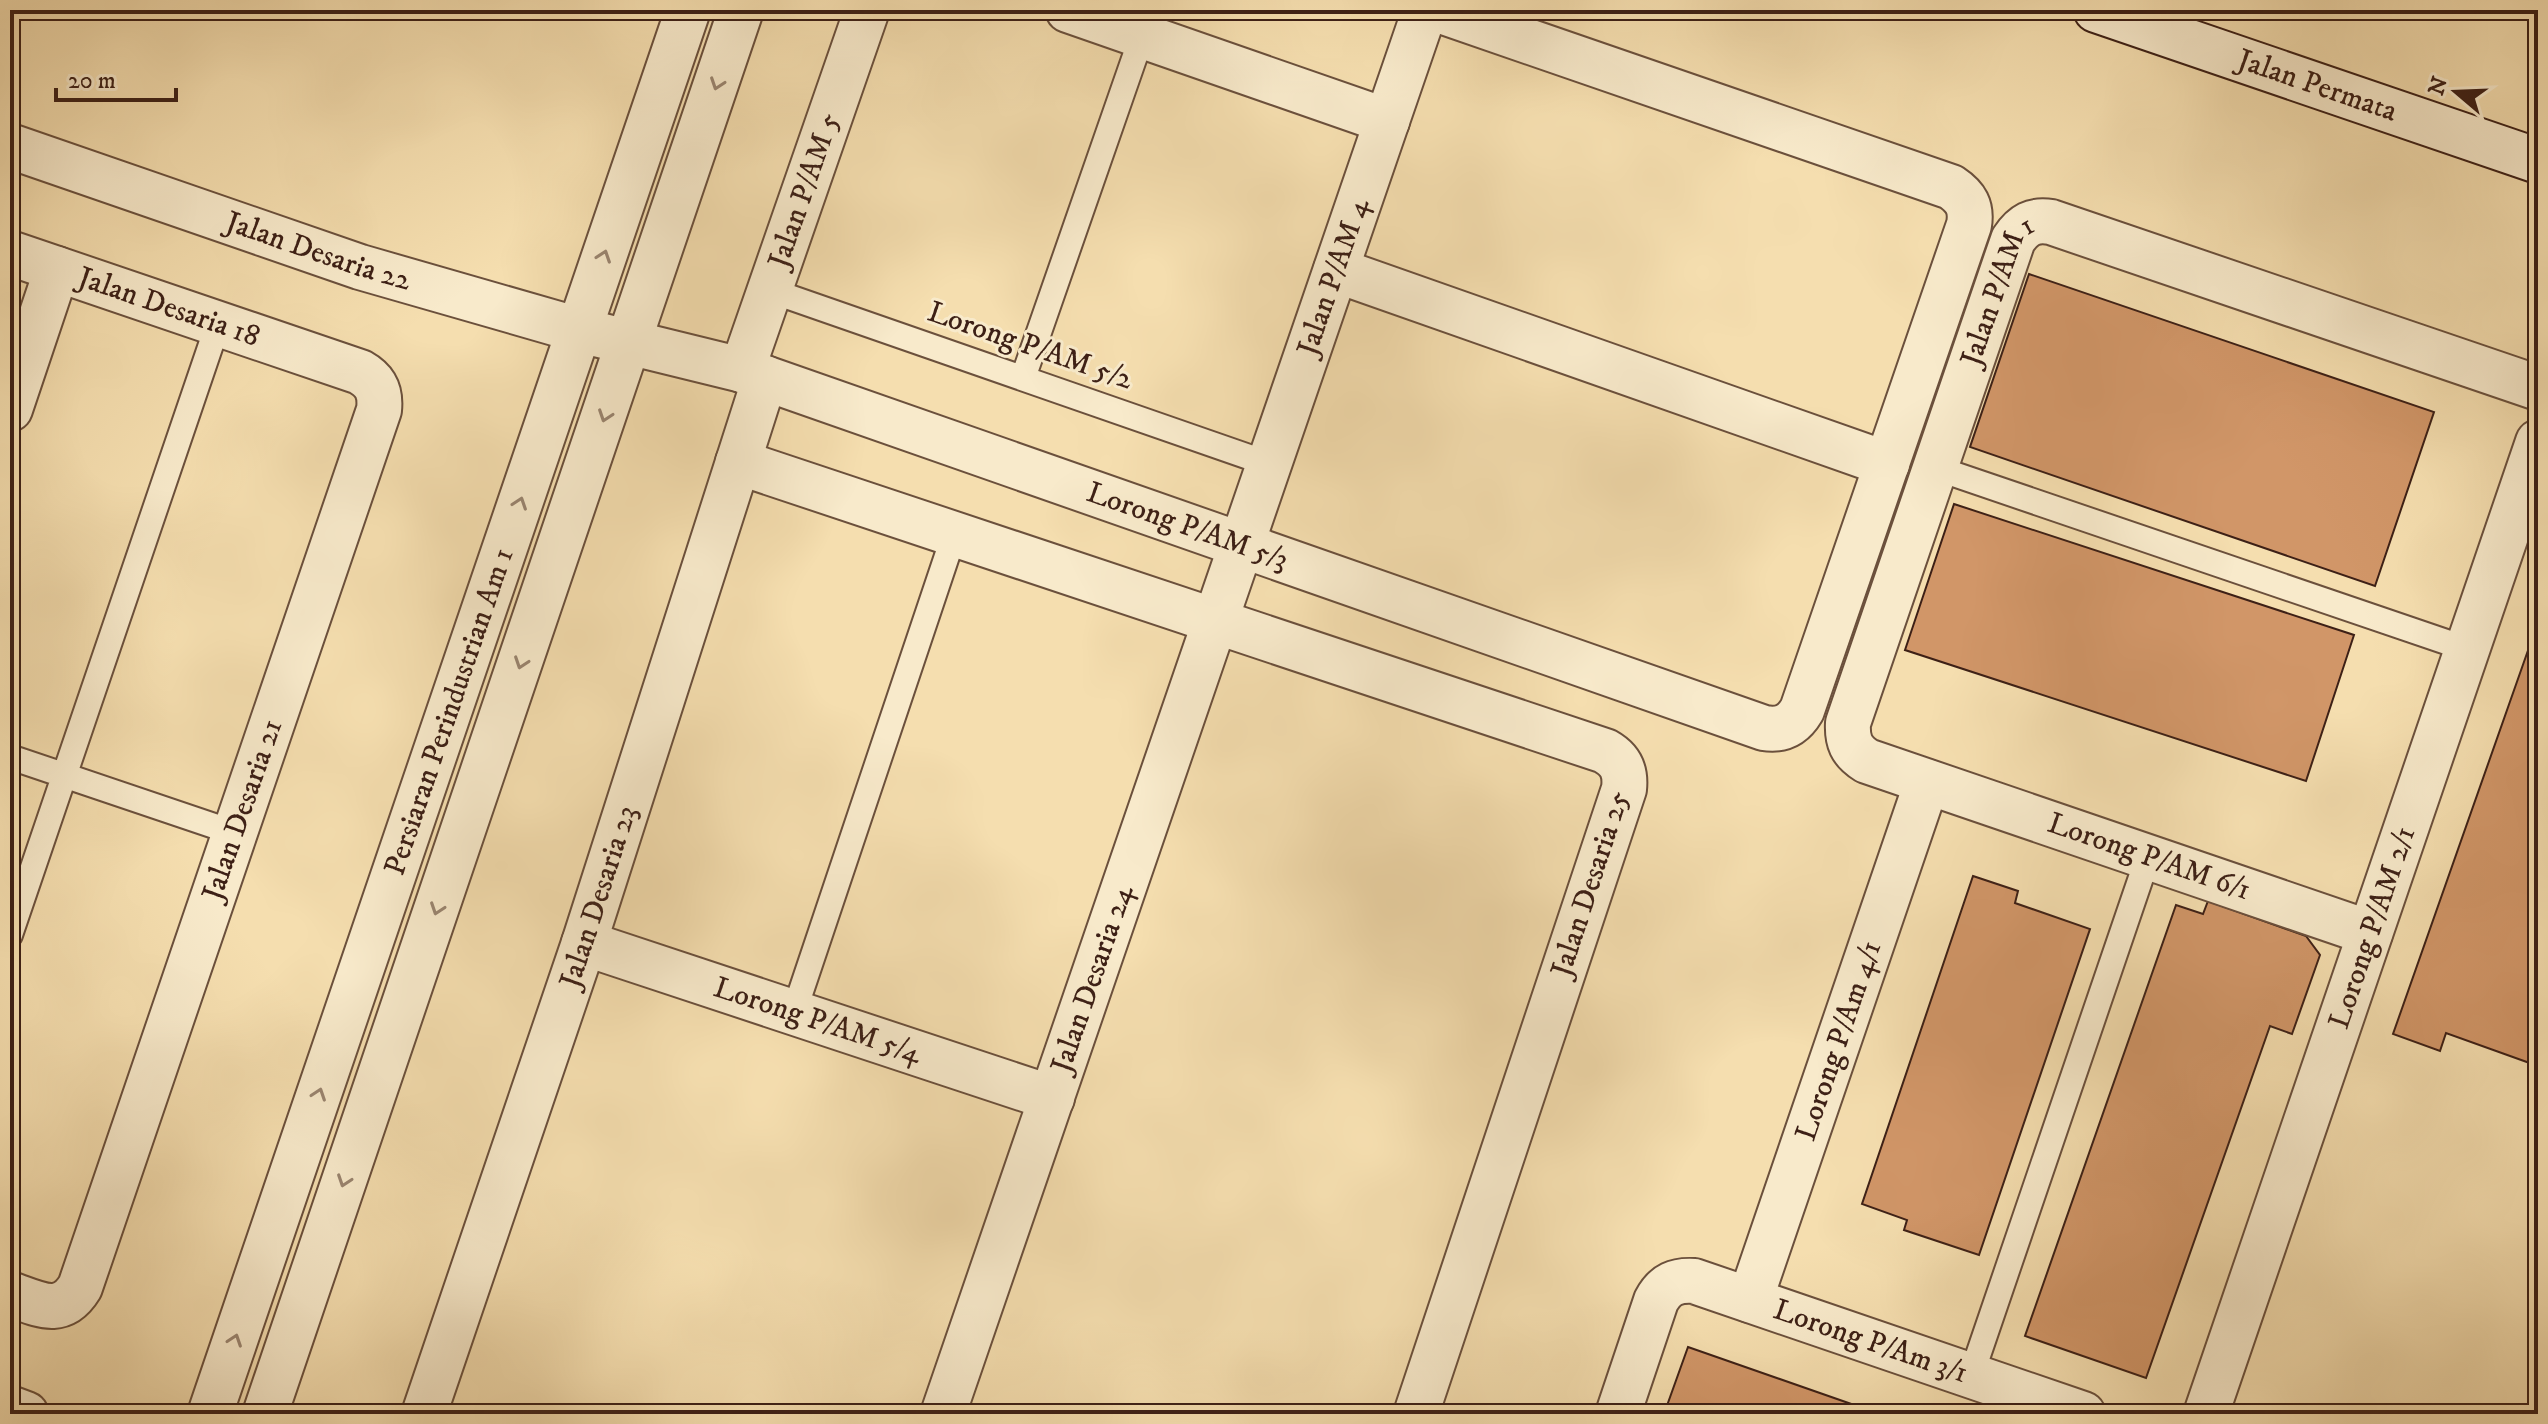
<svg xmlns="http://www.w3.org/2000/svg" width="2548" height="1424" font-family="'IM FELL DW Pica',serif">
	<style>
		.building { fill: #d19668; stroke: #3d2016; stroke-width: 2 }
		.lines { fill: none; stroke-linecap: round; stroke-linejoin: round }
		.lane-casing { stroke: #6b503c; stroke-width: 28 }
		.street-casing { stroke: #6b503c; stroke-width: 48 }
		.secondary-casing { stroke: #3d2016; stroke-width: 48 }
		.lane { stroke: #f8eacb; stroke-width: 24 }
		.street { stroke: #f8eacb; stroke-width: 44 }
		.secondary { stroke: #f8eacb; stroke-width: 44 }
		.oneway { stroke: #9a8570 }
		.labels { text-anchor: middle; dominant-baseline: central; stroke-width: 6; stroke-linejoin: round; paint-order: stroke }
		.street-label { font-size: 30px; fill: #3d2016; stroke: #f8eacb }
	</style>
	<rect width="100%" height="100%" fill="#f5deaf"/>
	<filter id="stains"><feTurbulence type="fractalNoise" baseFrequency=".0025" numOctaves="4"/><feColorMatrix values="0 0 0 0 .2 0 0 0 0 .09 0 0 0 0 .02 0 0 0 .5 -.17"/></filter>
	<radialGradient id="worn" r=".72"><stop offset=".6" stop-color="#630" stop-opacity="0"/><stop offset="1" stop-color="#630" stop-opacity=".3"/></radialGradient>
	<path class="building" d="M2029,274L2434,412L2375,586L1970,447Z
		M1954,504L2354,635L2306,781L1905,650Z
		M2538,622V1066L2446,1033L2440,1051L2393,1034Z
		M1973,876L2018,891L2015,903L2090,929L1979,1255L1904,1230L1907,1220L1862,1204Z
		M2208,901L2306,936L2320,955L2292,1034L2270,1026L2146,1378L2025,1336L2176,905L2203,914Z
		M1688,1347L1880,1414H1664Z"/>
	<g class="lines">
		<g class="lane-casing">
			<path id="lane" d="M769,290L1269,464
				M1023,378L1142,36
				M1936,468L2467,649
				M10,757L235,833
				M10,935L218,324
				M794,1012L954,535
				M1971,1376L2148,857"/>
		</g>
		<g class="street-casing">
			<g id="street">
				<path d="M1068,10L1387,121"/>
				<path id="s1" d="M10,146L360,267L579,330L742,370L1764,728C1782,731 1793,725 1802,710L1969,225C1972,207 1966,197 1951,187L1438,10"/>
				<path id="s2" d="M10,253L360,372C376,381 381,392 379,410L80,1287C61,1318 39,1304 10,1294"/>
				<path d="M1336,270L1887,464"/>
				<path id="s3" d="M742,370L867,10"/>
				<path d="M10,409L57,269"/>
				<path d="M738,462L1605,751C1621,760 1626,771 1624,789L1416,1414"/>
				<path id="s4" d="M2370,933L1867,761C1851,751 1847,741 1848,723L2013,240C2023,225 2033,219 2051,222L2538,388"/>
				<path id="s5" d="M584,943L1052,1098"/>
				<path id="s6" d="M1750,1300L1927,782"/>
				<path d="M10,1408L26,1414"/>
				<path id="s7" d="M210,1414L688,10"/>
				<path d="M265,1414L741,10"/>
				<path id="s8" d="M424,1414L584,943L765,378"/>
				<path id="s9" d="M943,1414L1425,10"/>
				<path id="s10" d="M1618,1414L1656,1301C1665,1284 1676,1280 1694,1281L2083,1414"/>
				<path id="s11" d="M2206,1414L2538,442"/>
			</g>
		</g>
		<g class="secondary-casing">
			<g id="secondary">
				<path id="s12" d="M2096,10L2538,161"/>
			</g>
		</g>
		<use href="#lane" class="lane"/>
		<use href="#street" class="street"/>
		<use href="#secondary" class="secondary"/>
	</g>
	<defs><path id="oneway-chevron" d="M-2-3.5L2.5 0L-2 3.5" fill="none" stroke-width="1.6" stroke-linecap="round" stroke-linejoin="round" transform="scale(2)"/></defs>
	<g class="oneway">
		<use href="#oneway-chevron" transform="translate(717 84) rotate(109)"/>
		<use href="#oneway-chevron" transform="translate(604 256) rotate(-71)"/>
		<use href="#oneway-chevron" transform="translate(605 416) rotate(109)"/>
		<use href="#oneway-chevron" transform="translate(520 503) rotate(-71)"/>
		<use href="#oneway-chevron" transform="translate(521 663) rotate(109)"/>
		<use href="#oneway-chevron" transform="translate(437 909) rotate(109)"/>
		<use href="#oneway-chevron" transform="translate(319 1094) rotate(-71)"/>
		<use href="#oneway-chevron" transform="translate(344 1181) rotate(109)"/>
		<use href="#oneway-chevron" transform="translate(235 1340) rotate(-71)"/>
	</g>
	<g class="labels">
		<g class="street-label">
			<text stroke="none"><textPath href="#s12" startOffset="234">Jalan Permata</textPath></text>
			<text stroke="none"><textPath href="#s3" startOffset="190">Jalan P/AM 5</textPath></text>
			<text stroke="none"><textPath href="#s1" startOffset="326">Jalan Desaria 22</textPath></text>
			<text stroke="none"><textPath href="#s9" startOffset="1202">Jalan P/AM 4</textPath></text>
			<text stroke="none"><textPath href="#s4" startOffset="1034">Jalan P/AM 1</textPath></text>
			<text stroke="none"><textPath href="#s2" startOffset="168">Jalan Desaria 18</textPath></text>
			<text transform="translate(1030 346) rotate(19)">Lorong P/AM 5/2</text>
			<text stroke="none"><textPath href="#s1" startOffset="1238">Lorong P/AM 5/3</textPath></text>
			<text stroke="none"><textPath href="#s7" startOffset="742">Persiaran Perindustrian Am 1</textPath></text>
			<text transform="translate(243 810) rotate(-71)">Jalan Desaria 21</text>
			<text transform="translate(2149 857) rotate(19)">Lorong P/AM 6/1</text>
			<text transform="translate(1591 884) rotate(-72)">Jalan Desaria 25</text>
			<text stroke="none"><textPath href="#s8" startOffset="546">Jalan Desaria 23</textPath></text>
			<text stroke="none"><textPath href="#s11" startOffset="514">Lorong P/AM 2/1</textPath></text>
			<text stroke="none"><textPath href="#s9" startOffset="460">Jalan Desaria 24</textPath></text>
			<text stroke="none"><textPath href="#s5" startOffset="246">Lorong P/AM 5/4</textPath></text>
			<text stroke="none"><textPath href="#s6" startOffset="274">Lorong P/Am 4/1</textPath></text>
			<text stroke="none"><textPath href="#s10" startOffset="352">Lorong P/Am 3/1</textPath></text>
		</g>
	</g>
	<rect width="2548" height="1424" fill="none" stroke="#f5deaf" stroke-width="40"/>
	<rect x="12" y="12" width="2524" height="1400" fill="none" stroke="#3d2016" stroke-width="4"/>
	<rect x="20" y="20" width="2508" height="1384" fill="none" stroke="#3d2016" stroke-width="2"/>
	<g transform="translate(2456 92) rotate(289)" stroke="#f8eacb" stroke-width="6" paint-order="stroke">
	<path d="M0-6L14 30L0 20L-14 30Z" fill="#3d2016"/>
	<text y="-12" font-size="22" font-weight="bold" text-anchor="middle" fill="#3d2016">N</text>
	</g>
	<path d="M56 88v12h120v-12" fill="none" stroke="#3d2016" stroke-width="4"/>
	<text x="68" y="88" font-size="24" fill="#3d2016" stroke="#f8eacb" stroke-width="6" paint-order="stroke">20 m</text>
	<rect width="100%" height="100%" filter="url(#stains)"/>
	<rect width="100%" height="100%" fill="url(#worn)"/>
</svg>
